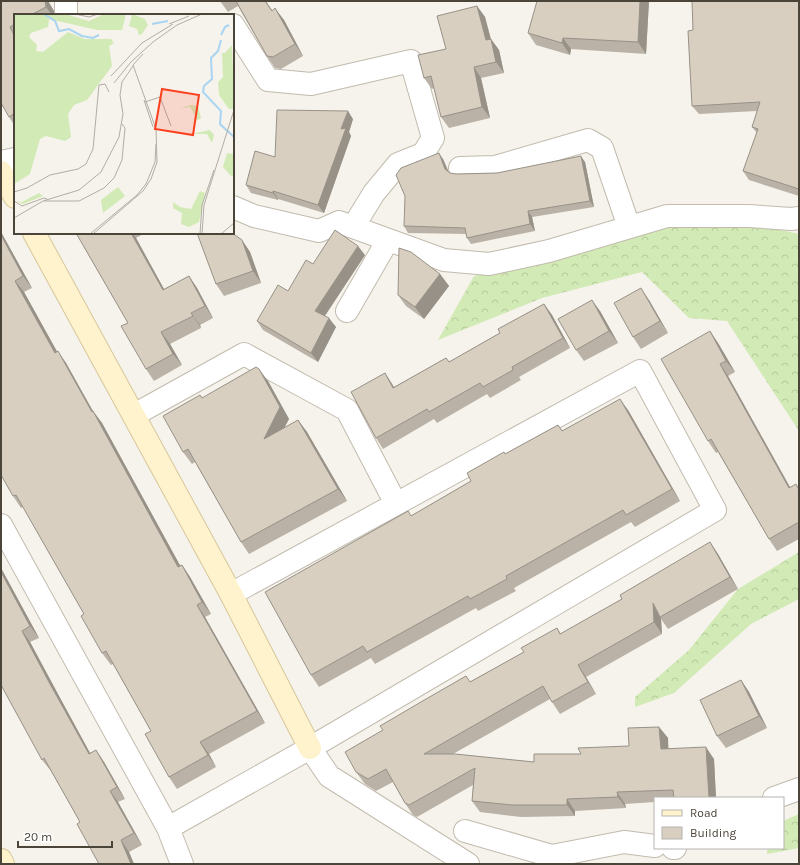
<svg xmlns="http://www.w3.org/2000/svg" width="800" height="865" font-family="Karla,sans-serif">
	<style>
		.forest { fill: url(#forest-crowns) }
		.lines { fill: none; stroke-linecap: round; stroke-linejoin: round }
		.street-casing { stroke: #c2bbae; stroke-width: 24 }
		.secondary-casing { stroke: #d6c79b; stroke-width: 24 }
		.street { stroke: #fff; stroke-width: 22 }
		.secondary { stroke: #fff3cd; stroke-width: 22 }
		.wall { fill: #bab2a6 }
		.shaded-wall { fill: #979187 }
		.building { fill: #d8cfc1; stroke: #979187 }
		.inset-river { fill: none; stroke: #a9d4f2; stroke-width: 2 }
		.inset-road { fill: none; stroke: #b2ada4; stroke-width: 1 }
		.view { fill: #fc3f1d; fill-opacity: 0.15; stroke: #fc3f1d; stroke-width: 2 }
		.inset-edge { fill: none; stroke: #4b4439; stroke-width: 2 }
	</style>
	<defs>
		<pattern id="forest-crowns" width="20" height="18" patternUnits="userSpaceOnUse"><rect width="20" height="18" fill="#d2eab5"/><path d="M2 6a3 3 0 1 1 6 0M12 15a3 3 0 1 1 6 0" fill="none" stroke="#b6ca9c"/></pattern>
	</defs>
	<rect width="100%" height="100%" fill="#f6f3ec"/>
	<path class="forest" d="M665,225L772,228L799,234V431L727,321L689,318L642,272L542,298L438,340L474,276L547,261Z
		M799,552V599L751,624L674,693L635,707V697L689,650L738,589Z
		M799,814V848L767,854L768,848H783V821Z"/>
	<g class="lines">
		<g class="street-casing">
			<path id="street" d="M66,1V15
				M233,25L268,80L311,84L411,61L433,138L423,154L398,164L374,193L353,227
				M1,162L15,159
				M460,168L495,167L588,140L602,148L629,227
				M233,207L254,216L319,231L339,222L444,260L489,264L549,251L667,216H749L791,219L799,218
				M347,311L388,240
				M134,415L244,354L347,410L396,504
				M1,525L168,828L182,864
				M310,748L329,776L468,864
				M774,798L799,789
				M168,828L310,748L715,510L640,371L231,594
				M465,831L552,856L624,842L655,846
				M673,848H675"/>
		</g>
		<g class="secondary-casing">
			<path id="secondary" d="M1,172L15,197
				M34,233L231,594L310,748
				M1,860L3,864"/>
		</g>
		<use href="#street" class="street"/>
		<use href="#secondary" class="secondary"/>
	</g>
	<path class="wall" d="M1,1H48L54,11V15H15V126L9,117Z
		M220,1H266L272,10L284,20L303,56L281,69L275,68L267,56L238,6L228,12Z
		M649,1L646,54L571,49L570,55L536,45L528,33Z
		M799,1V196L749,180L743,171L757,133L752,127L757,111L699,114L692,106Z
		M477,6L485,17L491,39L499,50L504,73L481,78L490,118L449,128L441,117L434,88L432,89L424,78L446,49Z
		M353,119L349,132L351,136L324,213L278,199V200L251,193L246,185L275,157Z
		M443,159L448,171L450,173L456,174L497,173L585,162L594,207L532,217L535,231L471,244L467,238L466,234L408,233L404,226Z
		M1,232L32,288L24,292L57,352L66,363L93,411L102,423L180,566L182,565L190,577L211,614L205,617L265,723L209,754L216,767L177,789L169,777L151,731L113,664L111,665L102,653L84,614L23,507L21,508L13,496L1,475Z
		M76,233H145L136,238L164,289L189,276L197,288L213,318L200,325L201,328L170,344L182,365L154,381L146,369L128,323Z
		M242,240L250,252L261,283L224,296L216,284Z
		M365,255L325,316L336,327L318,362L263,330L257,321L288,291L313,264Z
		M440,274L449,286L424,319L406,306L398,295Z
		M649,300L668,333L641,349L633,337Z
		M544,304L552,315L570,348L519,377L521,380L490,398L487,394L437,423L434,419L383,449L376,438L385,373L394,387L446,358L449,362L500,333Z
		M600,311L618,343L584,361L576,350Z
		M710,331L718,343L735,372L728,376L790,487L799,489V539L777,551L769,539L718,452L716,453L708,441Z
		M268,381L289,419L284,428L298,420L307,432L347,501L249,554L241,542L195,462L192,464L183,452L200,395L202,398Z
		M628,410L680,501L635,527L631,522L514,588L516,591L478,611L476,608L375,664L371,658L319,687L311,675L411,516L471,481L505,454L558,425L562,431Z
		M710,542L718,554L738,589L668,629L661,619L662,634L586,677L596,694L560,714L550,699L453,754L534,762L629,746L659,727L668,738V749L714,759L716,798H655V802L625,804L626,808L575,811V816L521,817L480,812L472,801L473,785L417,817L413,815L405,803L393,782L376,791L365,784L356,772L383,730L524,652L557,628L561,634L622,599Z
		M1,568L39,638L30,642L59,696L90,753L96,750L104,762L125,799L118,802L142,845L129,852L134,864H99L80,822L51,771L42,760Z
		M741,680L749,692L767,728L726,748L717,736Z"/>
	<path class="shaded-wall" d="M45,1H48L54,11V15H52L46,7Z
		M640,1H649L646,54L638,42Z
		M477,6L485,17L493,48L491,39L499,50L504,73L496,62L486,40Z
		M275,8L284,20L303,56L295,44Z
		M563,38L571,49L570,55L562,43Z
		M474,67L481,78L490,118L482,107Z
		M348,111L353,119L349,132L351,136L324,213L318,205L341,129Z
		M439,153L443,159L450,175L445,169Z
		M581,156L585,162L594,207L590,201Z
		M273,191L278,199V200L273,193Z
		M528,211L532,217L535,231L530,224Z
		M1,232L32,288L23,276L1,235Z
		M131,233H132L136,238L171,302L163,290Z
		M242,240L250,252L261,283L253,271Z
		M358,246L365,255L322,320L315,311Z
		M440,274L449,286L424,319L415,307Z
		M189,276L197,288L213,318L205,306Z
		M15,281L24,292L64,364L55,353Z
		M641,288L649,300L668,333L660,321Z
		M592,300L600,311L618,343L609,331Z
		M544,304L552,315L570,348L563,338Z
		M191,313L200,325L201,328Z
		M329,318L336,327L318,362L311,353Z
		M710,331L718,343L735,372L726,361Z
		M161,332L170,344L182,365L173,354Z
		M58,351L66,363L100,424L92,412Z
		M720,364L728,376L797,500L789,488Z
		M259,369L268,381L289,419L272,451L264,439Z
		M385,373L392,384L400,398L393,388Z
		M620,399L628,410L680,501L672,489Z
		M93,411L102,423L187,578L178,567Z
		M298,420L307,432L347,501L338,489Z
		M710,542L718,554L738,589L730,577Z
		M182,565L190,577L211,614L202,602Z
		M1,568L39,638L30,626L1,572Z
		M653,603L661,619L662,634L654,622Z
		M197,605L205,617L265,723L257,711Z
		M22,631L30,642L59,696L97,766L89,754L50,684Z
		M578,665L586,677L596,694L588,682Z
		M741,680L749,692L767,728L759,716Z
		M659,727L668,738L669,761L661,749Z
		M200,742L209,754L216,767L208,755Z
		M706,747L714,759L716,798H709Z
		M96,750L104,762L125,799L117,787Z
		M110,791L118,802L142,845L134,833Z
		M617,792L625,804L626,808L618,797Z
		M567,799L575,811V816L567,805Z
		M121,840L129,852L134,864H131Z"/>
	<path class="building" d="M1,1H45L46,7L31,15H15V24L10,27L15,37V113L9,117L1,103Z
		M236,1H265L272,11L275,8L295,44L273,57L267,56Z
		M537,1H640L638,42L563,38L562,43L528,33Z
		M692,1H799V189L743,171L758,129L752,127L760,102L692,106L688,31L693,30Z
		M477,6L486,40L491,39L496,62L474,67L482,107L441,117L431,76L424,78L418,55L446,49L437,16Z
		M277,110L348,111L341,129L346,128L318,205L273,191V193L246,185L255,151L275,157Z
		M439,153L445,169L450,173L456,174L497,173L581,156L590,201L528,211L530,224L467,238L465,228L404,226L405,196L396,175L401,168Z
		M335,230L358,246L315,311L329,318L311,353L257,321L278,285L288,291L306,260L313,264Z
		M76,233H131L163,290L189,276L205,306L191,313L193,316L161,332L173,354L146,369L121,326L128,323Z
		M197,233H232L242,240L253,271L216,284Z
		M1,235L23,276L15,281L55,353L58,351L92,412L93,411L178,567L182,565L202,602L197,605L257,711L200,742L208,755L169,777L145,734L151,731L106,651L102,653L81,616L84,614L16,495L13,496L1,475Z
		M399,248L411,252L440,274L415,307L398,295Z
		M641,288L660,321L633,337L614,303Z
		M592,300L609,331L576,350L558,319Z
		M544,304L563,338L512,367L513,370L483,387L480,383L429,412L427,409L376,438L351,392L385,373L393,388L446,358L449,362L500,333L498,329Z
		M710,331L726,361L720,364L750,418L789,488L796,484L799,490V522L769,539L711,439L708,441L661,359Z
		M256,367L259,369L280,407L264,439L298,420L338,489L241,542L188,449L183,452L163,416L200,395L202,398Z
		M620,399L672,489L626,515L623,510L506,576L507,579L470,599L468,596L367,652L363,646L311,675L265,592L408,511L411,516L471,481L467,473L504,452L505,454L558,425L562,431Z
		M710,542L730,577L660,617L653,603L654,622L578,665L588,682L552,702L543,686L424,754H455L534,762V754H581L578,748L629,746L628,728L659,727L661,749L706,747L709,798H674L673,790L617,792L618,797L567,799V805H512L472,801L475,768L409,805L405,803L386,769L368,779L356,772L345,752L383,730L380,726L426,699L466,676L470,682L524,652L521,648L557,628L560,634L622,599L620,595Z
		M1,572L30,626L22,631L50,684L89,754L96,750L117,787L110,791L134,833L121,840L131,864H99L77,824L80,822L44,758L42,760L1,685Z
		M741,680L759,716L717,736L700,700Z"/>
	<g transform="translate(14 14)">
		<rect width="220" height="220" fill="#f6f3ec"/>
		<path d="M0,0H51L75,7L90,0H111V5L108,16H83L35,5L34,13L17,19L15,23L23,31L22,37L29,38L54,18L71,25H97L100,29L95,32L98,52L73,86L60,91L54,100L57,123L51,127L32,122L26,125L16,160L0,170ZM118,0L131,5L134,11L128,20L125,21L123,15L115,12ZM218,31L220,90L219,95H215L205,81L204,68L209,63L208,39H211ZM177,91L184,92L187,104L172,113L183,106L182,103L176,93L166,94ZM196,116L200,121L198,129L193,120H177ZM213,139L220,140V161L217,162L209,153ZM186,177L191,179L185,208L175,213L167,210L168,199L159,194V188L166,193L177,195ZM25,179L29,182L9,190L2,187L8,188Z" fill="#d2eab5"/>
		<path d="M104,173L111,182L89,199L87,186Z" fill="#d2eab5"/>
		<path class="inset-river" d="M30,0L41,7L45,17L55,15L68,22L79,24L85,21M138,10L154,7M207,21L211,13L215,11M207,26L204,37L197,44L198,65L190,72L189,78L207,97L206,110L220,123"/>
		<path class="inset-road" d="M61,0L75,3L84,0M155,10L175,2M119,51L129,40M97,62L128,29L159,10M100,69L117,48L139,28L163,11L188,0M130,86L139,113M131,88L146,83L157,112M0,178L13,174L36,161L64,155L72,150L79,135L85,71L91,70L95,78M0,187L8,192L30,184L33,185M30,187H65L90,174L100,164L108,146L111,114L108,110M0,204L29,187L65,176L87,158L105,123L109,100L106,81L108,68L119,52M76,220L123,181L132,170L141,148L142,130M79,220L129,177L137,165L143,148L142,115L119,51M186,220L188,191L200,156M188,220L190,191L220,96M207,220L220,209"/>
		<path class="view" d="M148,75L185,81L179,121L141,115Z"/>
		<rect width="220" height="220" class="inset-edge"/>
	</g>
	<rect width="800" height="865" fill="none" stroke="#4b4439" stroke-width="4"/>
	<rect x="654" y="797" width="130" height="52" fill="#ffffff" stroke="#b7b4b0"/>
	<rect x="662" y="810" width="20" height="6" fill="#fff3cd" stroke="#b7b4b0"/>
	<text x="690" y="817" font-size="12" fill="#4b4439">Road</text>
	<rect x="662" y="827" width="20" height="12" fill="#d8cfc1" stroke="#b7b4b0"/>
	<text x="690" y="837" font-size="12" fill="#4b4439">Building</text>
	<path d="M18 841v6h94v-6" fill="none" stroke="#4b4439" stroke-width="2"/>
	<text x="24" y="841" font-size="12" fill="#4b4439" stroke="#ffffff" stroke-width="3" paint-order="stroke">20 m</text>
</svg>
